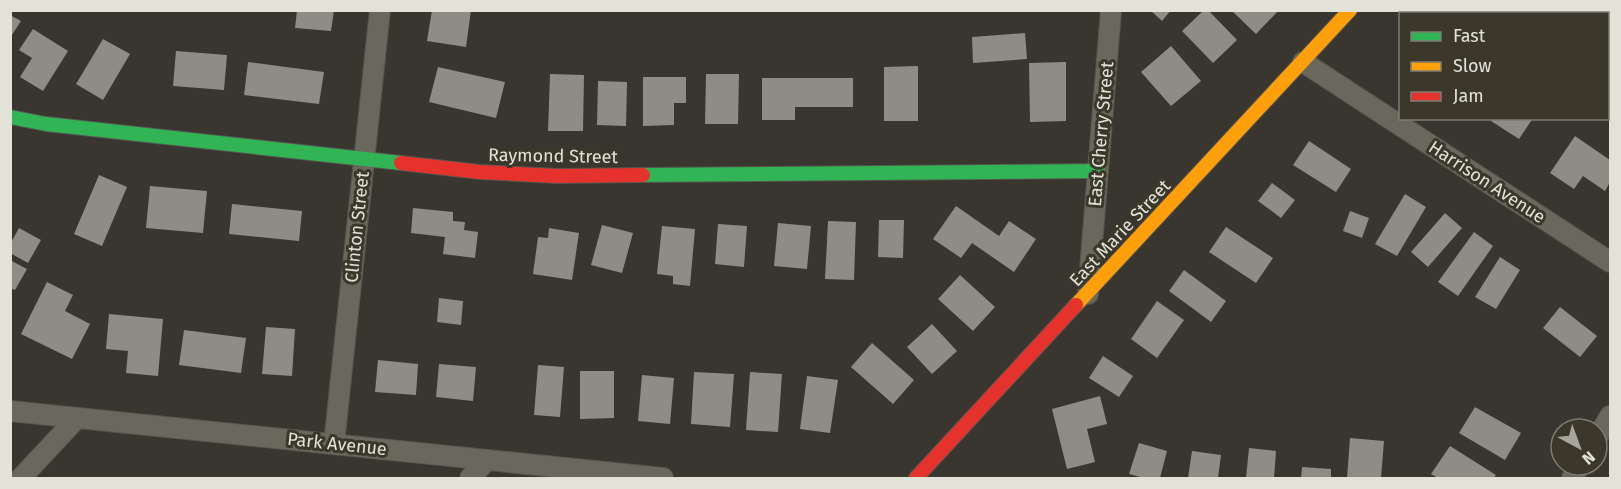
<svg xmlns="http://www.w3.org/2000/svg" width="1621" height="489" font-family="'Fira Sans',sans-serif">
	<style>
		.building { fill: #8e8c85 }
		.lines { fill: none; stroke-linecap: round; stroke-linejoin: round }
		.street-casing { stroke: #56544e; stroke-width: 22 }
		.fast-casing { stroke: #56544e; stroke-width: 16 }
		.slow-casing { stroke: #56544e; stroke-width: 16 }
		.jam-casing { stroke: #56544e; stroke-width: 16 }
		.street { stroke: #6a685c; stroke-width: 20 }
		.fast { stroke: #30b455; stroke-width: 14 }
		.slow { stroke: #ff9f0a; stroke-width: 14 }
		.jam { stroke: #e5322d; stroke-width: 14 }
		.labels { text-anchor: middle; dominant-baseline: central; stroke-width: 6; stroke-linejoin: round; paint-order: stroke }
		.street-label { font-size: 18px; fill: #e3e2d9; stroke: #3b382b }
	</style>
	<rect width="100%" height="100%" fill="#38362e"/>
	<path class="building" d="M297,10H334L331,31L295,28Z
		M432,10H471L466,47L427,41Z
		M1150,10H1171L1162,21Z
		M1204,10H1208L1237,40L1213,63L1182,31Z
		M1231,10H1279L1256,34Z
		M10,15L21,21L10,38Z
		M33,29L68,51L43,91L20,77L32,58L19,50Z
		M1025,33L1027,59L973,63L972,37Z
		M103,39L130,54L103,100L76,84Z
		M1171,46L1201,81L1171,106L1141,72Z
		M176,51L227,55L224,90L173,86Z
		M248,62L324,72L319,104L244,95Z
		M1066,62V121L1030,122L1029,63Z
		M918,66V121H884V67Z
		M438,67L505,82L496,118L429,102Z
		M550,74L584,75L583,131H548Z
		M706,74H739L738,124H705Z
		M643,77H686V103H674V125L643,126Z
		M762,78H853V107H795V120H762Z
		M598,81L627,82L626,126L597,125Z
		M1492,118H1533L1519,139L1491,121Z
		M1575,136L1610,160V182L1605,191L1583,176L1574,189L1550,173Z
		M1309,141L1351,169L1336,192L1293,165Z
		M99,175L127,187L102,246L74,234Z
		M1272,183L1295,200L1281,218L1258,201Z
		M150,186L207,191L203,233L146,228Z
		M1405,194L1426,207L1397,256L1375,244Z
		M232,204L302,211L299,241L229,234Z
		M956,206L999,236L1009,221L1036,239L1014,272L972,243L961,258L933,239Z
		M413,208L453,212V221L465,222L464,230L478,232L475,258L443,254L445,237L411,233Z
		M1350,211L1369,218L1362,238L1343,231Z
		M1445,213L1462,228L1428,267L1411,252Z
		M879,220H904L903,258L878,257Z
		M828,221L856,222L854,280L825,279Z
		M778,223L811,226L807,269L774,266Z
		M718,224L747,226L744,267L715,264Z
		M602,225L633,233L622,273L591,265Z
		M662,226L695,229L690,286L673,284V276L657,274Z
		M1226,227L1273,258L1256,283L1209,252Z
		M19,228L41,240L28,263L10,253V244Z
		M549,228L579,233L572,280L533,274L538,237L548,238Z
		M1474,232L1493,246L1458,296L1438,282Z
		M1500,257L1520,270L1496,309L1475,297Z
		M10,260L27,269L15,290L10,288Z
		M1184,270L1226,301L1211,322L1169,291Z
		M960,275L995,307L973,331L938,299Z
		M47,282L73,295L65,311L90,324L72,359L21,334Z
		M439,298L463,301L461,325L437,322Z
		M1157,301L1184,320L1157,358L1131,339Z
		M1560,307L1597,336L1580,357L1543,328Z
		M109,314L163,319L158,376L126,373L128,351L106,349Z
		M932,324L957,351L932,374L907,347Z
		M266,327L295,329L292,376L262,374Z
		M184,330L246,338L241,373L179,365Z
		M872,343L914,380L893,404L851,367Z
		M1103,356L1133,376L1119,397L1089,378Z
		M378,360L418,364L416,395L375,392Z
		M439,364L476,367L473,401L436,397Z
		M538,365L564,367L560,417L534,415Z
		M580,371H614V418L580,419Z
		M694,372L734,374L730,427L691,424Z
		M750,372L782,374L778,432L746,430Z
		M642,375L674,378L670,424L638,421Z
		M807,376L838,380L830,433L800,429Z
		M1100,396L1107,424L1087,429L1095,462L1067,469L1052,409Z
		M1475,407L1521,433L1505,460L1459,433Z
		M1350,438L1384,441L1381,478H1347Z
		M1139,443L1167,451L1160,478H1144L1129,474Z
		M1450,446L1496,475L1494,478H1438L1431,474Z
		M1249,448L1276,451L1274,478H1246Z
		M1192,451L1221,455L1218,478H1188Z
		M1302,467L1331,469V478H1301Z"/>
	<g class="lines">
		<g class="street-casing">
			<path id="street" d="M1303,62L1610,262
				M1088,294L1111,10
				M10,411L663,478
				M1597,438L1610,416
				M334,444L380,10
				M21,478L76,419
				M470,478L487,460
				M1572,478L1580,465"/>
		</g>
		<g class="fast-casing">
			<path id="fast" d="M10,117L46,124L401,163
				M643,175L1098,171"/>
		</g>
		<g class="slow-casing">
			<path id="slow" d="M1076,305L1350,10"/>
		</g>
		<g class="jam-casing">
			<path id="jam" d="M401,163L480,172L557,176L643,175
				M916,478L1076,305"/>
		</g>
		<use href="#street" class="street"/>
		<use href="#fast" class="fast"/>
		<use href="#slow" class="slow"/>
		<use href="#jam" class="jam"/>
	</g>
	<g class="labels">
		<g class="street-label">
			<text transform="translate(1101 134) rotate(-85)">East Cherry Street</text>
			<text transform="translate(553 156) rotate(1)">Raymond Street</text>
			<text transform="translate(1487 182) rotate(33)">Harrison Avenue</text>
			<text transform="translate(357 227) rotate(-84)">Clinton Street</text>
			<text transform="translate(1120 233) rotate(-47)">East Marie Street</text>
			<text transform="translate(337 444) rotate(6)">Park Avenue</text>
		</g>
	</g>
	<rect width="1621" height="489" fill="none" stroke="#e3e2d9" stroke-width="24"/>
	<rect x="1399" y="12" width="210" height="108" fill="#3b382b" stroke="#7e7c71" stroke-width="1.5"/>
	<rect x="1411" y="32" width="30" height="9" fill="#30b455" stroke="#7e7c71" stroke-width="1.5"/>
	<text x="1453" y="42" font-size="18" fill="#e3e2d9">Fast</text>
	<rect x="1411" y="62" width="30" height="9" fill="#ff9f0a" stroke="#7e7c71" stroke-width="1.5"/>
	<text x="1453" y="72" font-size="18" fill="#e3e2d9">Slow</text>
	<rect x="1411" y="92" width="30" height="9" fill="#e5322d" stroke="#7e7c71" stroke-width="1.5"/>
	<text x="1453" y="102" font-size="18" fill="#e3e2d9">Jam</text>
	<g transform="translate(1579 447) rotate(139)"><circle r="28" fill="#3b382b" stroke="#7e7c71" stroke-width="1.5"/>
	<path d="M0-4.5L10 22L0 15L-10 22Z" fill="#a7a69d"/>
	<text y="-9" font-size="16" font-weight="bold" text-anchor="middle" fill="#e3e2d9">N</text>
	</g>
</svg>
